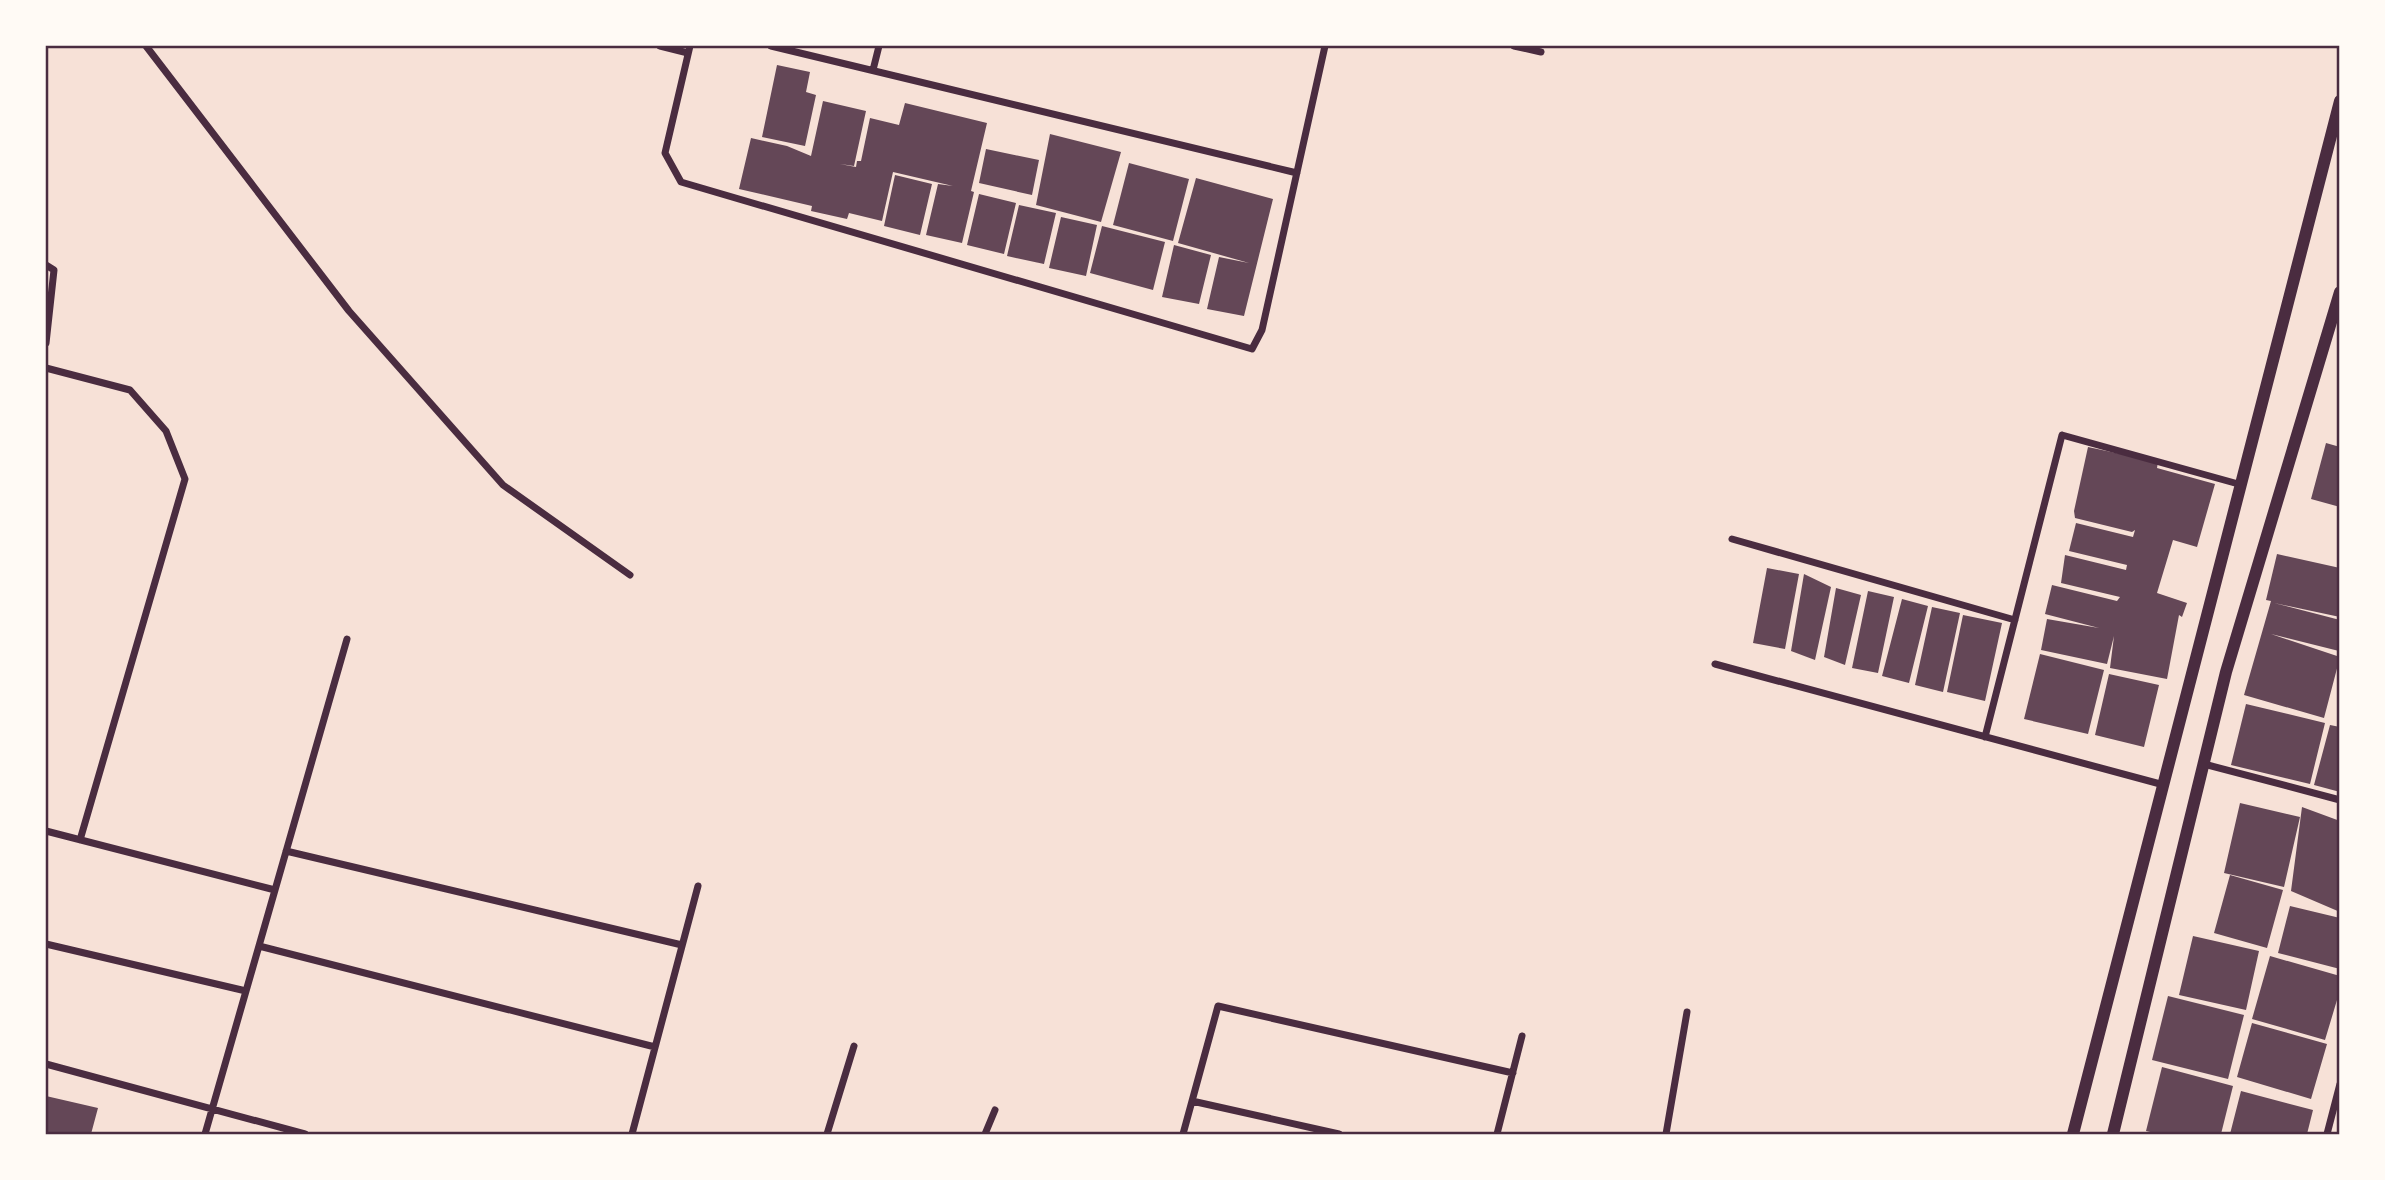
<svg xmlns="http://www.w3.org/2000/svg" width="2385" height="1180" font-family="'Sofia Sans Condensed',sans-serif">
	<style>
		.building { fill: #644757 }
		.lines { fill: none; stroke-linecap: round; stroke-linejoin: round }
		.minor { stroke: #4a2c40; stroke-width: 7 }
		.tertiary { stroke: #4a2c40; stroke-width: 12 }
		.neatline { fill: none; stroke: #4a2c40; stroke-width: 2.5 }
	</style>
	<rect width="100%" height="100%" fill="#f7e1d7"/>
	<path class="building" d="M777,65L810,72L806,92L816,95L805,146L762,137Z
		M823,101L866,111L854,166L840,164L856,167L857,161H861L870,118L899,125L905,103L987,123L971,191L974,192L962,243L926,235L938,184L953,186L893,172L882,221L849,213L847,219L811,211L812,206L739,189L751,138L787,146L811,156Z
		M1050,134L1121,152L1101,222L1036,205Z
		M986,149L1039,160L1032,195L979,183Z
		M1129,163L1189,179L1173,241L1113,225Z
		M895,175L932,184L920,235L884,226Z
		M1196,178L1273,199L1244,316L1207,309L1219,257L1249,263L1178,243Z
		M979,194L1016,203L1004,254L967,245Z
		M1019,205L1056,213L1044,264L1007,256Z
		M1061,217L1097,225L1086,276L1049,268Z
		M1102,226L1165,242L1153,290L1090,273Z
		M1174,245L1211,255L1199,304L1162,297Z
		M2326,443L2340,447V507L2311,499Z
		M2088,447L2158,462L2157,468L2215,484L2197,547L2173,540L2157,593L2187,603L2182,617L2179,615L2167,679L2110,668L2114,636L2107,664L2041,650L2047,619L2099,628L2045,614L2052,585L2117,601L2120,597L2061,583L2065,555L2126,570L2127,565L2069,551L2076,523L2133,537L2135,530L2132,532L2075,518L2074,511Z
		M2277,554L2340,568V617L2274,603L2340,620L2339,651L2271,634L2340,657L2324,718L2244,695L2271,601L2266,600Z
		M1767,568L1799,574L1785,649L1753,643Z
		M1804,574L1831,587L1815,660L1791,651Z
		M1836,588L1861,595L1845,665L1824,657Z
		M1868,591L1894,597L1878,673L1852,668Z
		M1902,599L1928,606L1909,683L1882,676Z
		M1932,607L1960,613L1943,692L1915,685Z
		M1963,615L2002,623L1985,701L1947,692Z
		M2040,654L2104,670L2088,734L2024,719Z
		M2109,674L2159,685L2144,747L2095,735Z
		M2246,704L2325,723L2310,784L2231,765Z
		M2330,725L2340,727V792L2314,785Z
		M2240,803L2300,817L2284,887L2224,873Z
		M2302,807L2340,821V912L2291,891Z
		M2230,875L2283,890L2267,948L2214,933Z
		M2290,906L2340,918V969L2278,953Z
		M2193,936L2259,951L2246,1010L2179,995Z
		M2270,956L2340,976V990L2325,1040L2252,1019Z
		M2168,996L2244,1015L2228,1079L2152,1060Z
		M2252,1023L2327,1044L2311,1099L2237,1077Z
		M2162,1067L2233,1086L2221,1134H2159L2146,1131Z
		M2241,1091L2313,1110L2307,1134H2230Z
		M46,1096L98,1108L91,1134H46Z"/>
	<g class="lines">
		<path class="minor" d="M146,46L349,311L503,485L630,575
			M660,46L688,53
			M690,46L665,153L681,182L1252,349L1262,330L1325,46
			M771,46L1297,173
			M1514,46L1541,52
			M873,70L879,46
			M46,265L54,270L46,343
			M46,368L130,390L166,431L185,479L80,840
			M1732,539L2015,620
			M1715,664L2164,785
			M1985,737L2062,435L2242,485
			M2204,764L2340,800
			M46,831L275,890
			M286,851L682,945
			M46,944L246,991
			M259,946L655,1047
			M46,1064L305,1134
			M1192,1101L1339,1134
			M205,1134L347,639
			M632,1134L698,886
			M827,1134L854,1046
			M985,1134L995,1110
			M1183,1134L1218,1006L1513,1073
			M1497,1134L1522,1036
			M1666,1134L1687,1012
			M2327,1134L2340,1084"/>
		<path class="tertiary" d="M2073,1134L2340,101
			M2113,1134L2226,672L2340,292"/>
	</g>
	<rect width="2385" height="1180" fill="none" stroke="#fffaf5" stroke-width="94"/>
	<rect x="47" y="47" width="2291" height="1086" class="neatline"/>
</svg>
